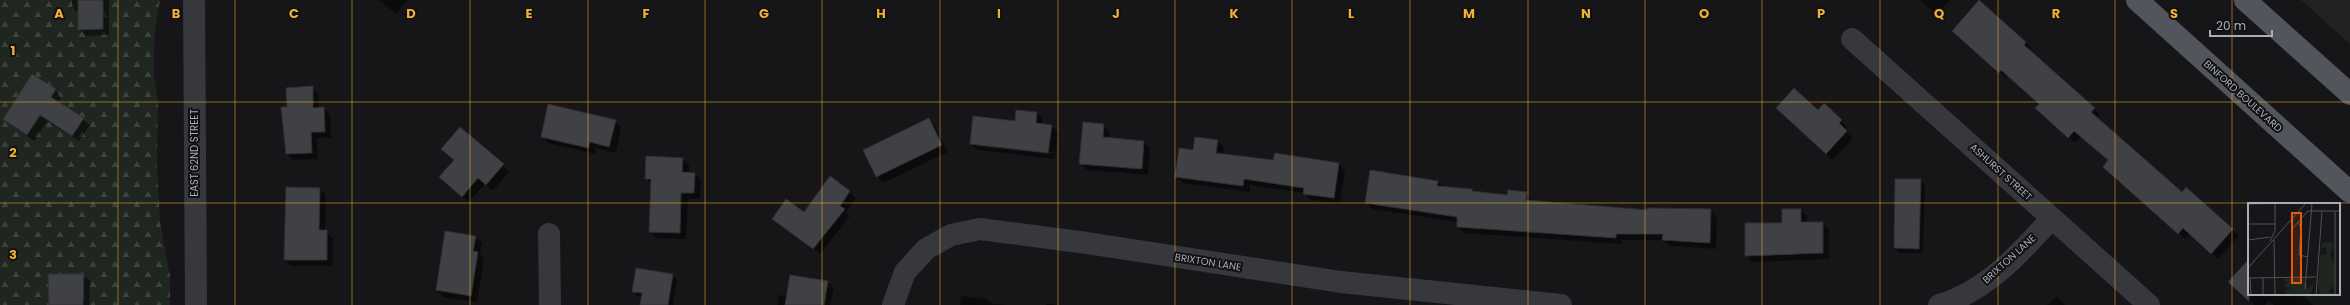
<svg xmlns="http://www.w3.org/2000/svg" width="2350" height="305" font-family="Poppins,sans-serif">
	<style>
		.built { fill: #222225 }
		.forest { fill: url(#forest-firs) }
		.shadow { fill: #0007; fill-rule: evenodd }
		.building { fill: #404145; stroke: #303034 }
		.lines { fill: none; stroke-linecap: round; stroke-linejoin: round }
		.street { stroke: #37383d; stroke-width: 22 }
		.primary { stroke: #53555c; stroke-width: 22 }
		.grid { fill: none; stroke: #f2b134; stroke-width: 1; stroke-opacity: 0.55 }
		.labels { text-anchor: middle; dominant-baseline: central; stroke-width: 4; stroke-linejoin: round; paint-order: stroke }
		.street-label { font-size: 10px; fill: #a8adb8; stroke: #111113 }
		.inset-road { fill: none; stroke: #505258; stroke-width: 1 }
		.view { fill: #e8590c; fill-opacity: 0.15; stroke: #e8590c; stroke-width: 2 }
		.inset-edge { fill: none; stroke: #a8adb8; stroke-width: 2 }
		.grid-label { font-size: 13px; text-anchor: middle; font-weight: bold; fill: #f2b134; stroke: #111113; stroke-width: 4; stroke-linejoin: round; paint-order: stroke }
	</style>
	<defs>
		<pattern id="forest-firs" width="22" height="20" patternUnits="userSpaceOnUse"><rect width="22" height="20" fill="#1e261f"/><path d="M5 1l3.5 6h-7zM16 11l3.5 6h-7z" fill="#3c433d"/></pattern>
	</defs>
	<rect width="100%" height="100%" fill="#161618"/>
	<path class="built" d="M2301,0H2350V44Z"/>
	<path class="forest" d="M0,0H160L156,22L154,48V77L158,103L157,164L160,222L170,276V305H0Z"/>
	<path class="shadow" d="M72,0H109V35L86,36L79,29V14L72,7Z
		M379,0H408L396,14Z
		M1920,0H1950L1937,15Z
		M1979,2L2026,43L2032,49L2030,52L2094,109L2100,115L2097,119L2182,193L2187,189L2239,236L2218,259L2190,234L2185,239L2111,173L2109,161L2081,137L2075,143L2043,115L2040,104L2008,76L2006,78L1953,31Z
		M312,87L319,94V108H324L330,115L331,138H317L318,159L293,160L287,154L288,108Z
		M55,90L61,97L58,102L90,125L79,141L47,121L34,141L4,119Z
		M1818,111L1841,120L1847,127L1844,130L1853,138L1833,160L1783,114Z
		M1037,113L1043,119L1042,125L1051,126L1058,132L1055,159L977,150L971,144ZM976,144L1054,152L1053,154L976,146Z
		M929,120L935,126L948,152L883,183L877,176Z
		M615,121L621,127L616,153L596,148L595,154L548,143L542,136Z
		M1084,123L1104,125L1110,132V138L1144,142L1150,148L1148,175L1087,170L1080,163Z
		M1217,141L1224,147L1223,155L1274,162L1339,164L1345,170L1340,204L1311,200L1304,193L1250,185V192L1183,183L1176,177L1194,151Z
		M683,159L689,165V173L695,174L701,180L700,199H688L686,239L656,238L650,231L652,185L646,178Z
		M503,165L509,171L493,191L485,184L469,202L447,184Z
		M830,177L856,198L846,212L850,216L820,254L773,219L804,213Z
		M1920,180L1925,185L1923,253H1899L1895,248Z
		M1438,182L1443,187L1474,192L1508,196L1526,193L1533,201L1648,211L1711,210L1717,217L1716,249L1670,246L1664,240H1622V244L1464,233L1458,226V222L1372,209L1366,202Z
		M319,189L326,195L325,231L333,238V266H291L285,260Z
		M1801,210L1807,216V223H1823L1829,230V259L1752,262L1746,255Z
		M475,237L482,243L480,255L484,259L477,302L443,297L437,290Z
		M2249,261V294H2301L2313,305H2274L2269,301L2265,305H2254L2236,288Z
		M84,275L90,281L89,305H50Z
		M672,275L677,280L673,305H641L643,297L637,296L633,291Z
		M827,282L834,288L830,305H777L779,295L788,296Z
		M961,296L987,299L991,303L1006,305H960Z
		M2057,297L2065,305H2047Z
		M1046,303L1058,305H1046Z"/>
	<path class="building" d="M78,0H103V29L78,30Z
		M1979,0L2026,42L2024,45L2095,108L2091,112L2182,192L2186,187L2233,229L2211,254L2183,228L2178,234L2103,167L2108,160L2074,131L2068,138L2035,108L2039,104L2001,70L1999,73L1952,31Z
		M32,74L56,89L51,97L84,118L72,136L40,115L27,135L3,119Z
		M313,86V108L324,107L325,132H311L312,153L286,154L281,107H287L286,88Z
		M1794,88L1818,110L1824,103L1842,120L1839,123L1847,131L1826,154L1776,108Z
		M548,104L616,120L609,147L590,142L588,148L541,137Z
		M1016,110L1037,112L1036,123L1052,125L1048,153L970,144L973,116L1015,121Z
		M929,118L942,145L876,177L863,150Z
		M1083,122L1104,124L1103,137L1144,141L1142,169L1079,164Z
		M460,127L504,164L486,185L478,178L462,197L439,177L454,160L441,149Z
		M1195,137L1218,140L1216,153L1273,160L1275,153L1339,163L1334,198L1303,194L1304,188L1244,179L1243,186L1175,177L1179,148L1193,150Z
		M646,156L683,158L682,172L695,173L694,193H681L680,233L649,232L651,179H645Z
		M1370,170L1438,181L1437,186L1472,189V191L1507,195L1508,190L1527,192L1526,200L1647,210V208L1711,209L1710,243L1662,240L1663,234H1616V238L1457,227V217L1365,203Z
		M830,176L850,191L840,206L845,209L813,249L772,219L786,199L804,212Z
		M1895,179H1921L1919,249L1894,248Z
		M286,187L320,188L319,230H327V260H284Z
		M1782,209H1801V222H1823V253L1745,256V223H1782Z
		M445,231L476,236L473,251L478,252L471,296L436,290Z
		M2249,259V301L2228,282Z
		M636,268L673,274L668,305H640L642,293L632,292Z
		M48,274H84L83,305H49Z
		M790,275L828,281L824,305H785Z"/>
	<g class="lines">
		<path class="street" d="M194,0L196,305
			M1852,39L2149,305
			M549,234L550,305
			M893,305L905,272L926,249L951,235L980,229L1087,243L1341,282L1561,305
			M1939,305C1986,292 2021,252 2052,218"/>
		<path class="primary" d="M2137,0L2350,192
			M2245,0L2350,94"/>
	</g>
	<path class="grid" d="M118,0V305M235,0V305M352,0V305M470,0V305M588,0V305M705,0V305M822,0V305M940,0V305M1058,0V305M1175,0V305M1292,0V305M1410,0V305M1528,0V305M1645,0V305M1762,0V305M1880,0V305M1998,0V305M2115,0V305M2232,0V305M0,102H2350M0,203H2350"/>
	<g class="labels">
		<g class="street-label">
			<text transform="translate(2243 96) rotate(42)">BINFORD BOULEVARD</text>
			<text transform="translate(194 153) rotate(-90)">EAST 62ND STREET</text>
			<text transform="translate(2001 172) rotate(42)">ASHURST STREET</text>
			<text transform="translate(2009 259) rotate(-42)">BRIXTON LANE</text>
			<text transform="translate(1208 262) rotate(9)">BRIXTON LANE</text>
		</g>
	</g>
	<g transform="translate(2248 203)">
		<rect width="92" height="92" fill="#161618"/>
		<path d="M79,38L86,40L82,52L86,60V82L81,88L86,92H73L70,86L72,52L79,51L78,45H73L74,40ZM55,75L60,86L66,78L63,92H37V88L43,85L36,83L39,79L35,76Z" fill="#1e261f"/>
		<path class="inset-road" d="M0,1L56,0M50,19L53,25L51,52L60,54M0,21H27M45,25L60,8H92M0,37L22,34M26,37L27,92M22,38L27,28V0M0,65L58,0M0,75L68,74M2,75L3,92M15,75V92M57,86L64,0M68,92L74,8M87,92V8"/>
		<path class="view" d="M44,10H53V80H44Z"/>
		<rect width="92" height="92" class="inset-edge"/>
	</g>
	<g class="grid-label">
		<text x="59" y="18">A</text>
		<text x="176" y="18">B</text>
		<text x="294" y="18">C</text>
		<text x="411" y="18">D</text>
		<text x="529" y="18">E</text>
		<text x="646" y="18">F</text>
		<text x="764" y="18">G</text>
		<text x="881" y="18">H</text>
		<text x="999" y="18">I</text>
		<text x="1116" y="18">J</text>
		<text x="1234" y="18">K</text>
		<text x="1351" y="18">L</text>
		<text x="1469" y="18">M</text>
		<text x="1586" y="18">N</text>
		<text x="1704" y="18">O</text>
		<text x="1821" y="18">P</text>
		<text x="1939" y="18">Q</text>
		<text x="2056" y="18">R</text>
		<text x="2174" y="18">S</text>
		<text x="13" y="55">1</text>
		<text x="13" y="157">2</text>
		<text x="13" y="259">3</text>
	</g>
	<path d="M2210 30v6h62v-6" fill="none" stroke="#a8adb8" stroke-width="2"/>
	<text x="2216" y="30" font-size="12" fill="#a8adb8" stroke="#111113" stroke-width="3" paint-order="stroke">20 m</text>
</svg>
